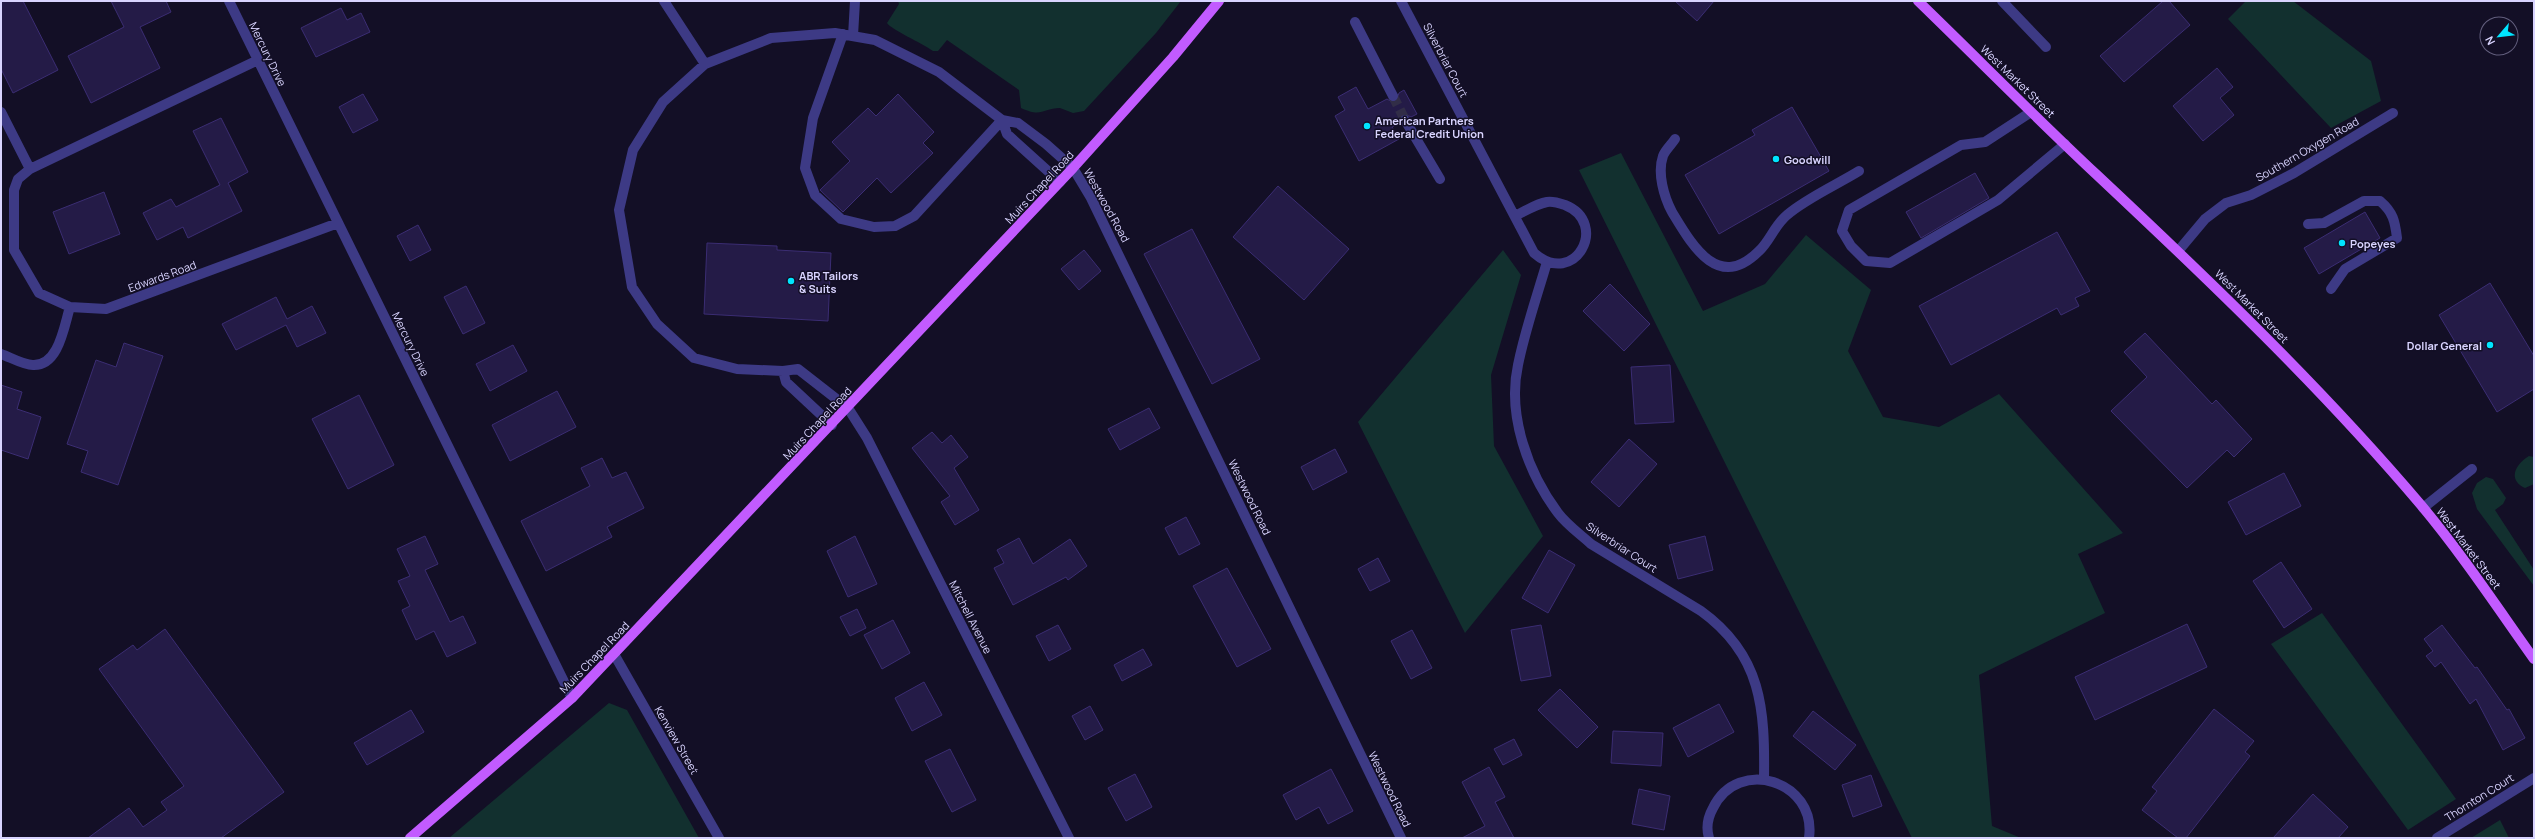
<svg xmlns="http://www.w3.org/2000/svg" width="2535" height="839" font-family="Manrope,sans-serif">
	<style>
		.green { fill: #12302f }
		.building { fill: #241b47; stroke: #3b2d73 }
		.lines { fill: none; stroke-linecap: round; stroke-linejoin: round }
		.minor-tunnel { stroke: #312d47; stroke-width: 10; stroke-dasharray: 10 5; stroke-linecap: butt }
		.minor { stroke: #3d3a85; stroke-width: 10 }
		.major { stroke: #c25bff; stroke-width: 10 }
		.poi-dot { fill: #00e5ff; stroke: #130f26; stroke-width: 1.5 }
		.labels { text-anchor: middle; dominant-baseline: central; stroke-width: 3; stroke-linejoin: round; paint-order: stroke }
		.street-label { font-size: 11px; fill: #d9d4ff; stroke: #130f26 }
		.poi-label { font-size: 11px; font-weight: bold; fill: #d9d4ff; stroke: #130f26; text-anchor: start }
	</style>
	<rect width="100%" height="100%" fill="#130f26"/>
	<path class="green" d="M898,1H1181L1156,33L1084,111L1073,113L1060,108C1043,108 1042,118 1021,108L1019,90L947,40L938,51H933C922,43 892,30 887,23L899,4Z
		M2246,1H2293L2371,61L2381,101L2331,128L2228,19Z
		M1621,153L1703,311L1765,284L1806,235L1871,290L1848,351L1883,417L1939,427L1999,394L2123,533L2078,554L2105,613L1979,675L1992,826L2021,838H1912L1579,170Z
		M1503,250L1521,275L1491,375L1494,446L1543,536L1465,633L1358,422Z
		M2529,456L2534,457V484L2525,488C2506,479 2517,463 2529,456Z
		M2486,477L2493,479L2506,498L2503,504L2495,510L2534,570V586L2477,509L2472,493L2477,483Z
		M2322,613L2456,799L2408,830L2271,644Z
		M609,703L627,710L699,838H449Z
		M2500,820L2509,838H2471Z"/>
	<path class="building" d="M1,1H23L58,70L13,93L1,69Z
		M111,1H166L171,12L140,27L160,68L91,103L68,56L124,27Z
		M1675,1H1714L1697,21Z
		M2163,1H2169L2190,25L2124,82L2100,56Z
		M341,8L347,20L361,13L370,32L316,57L301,28Z
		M2217,68L2233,87L2220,98L2234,115L2203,141L2173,106Z
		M1356,87L1368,109L1387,99L1392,102H1396L1399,93L1404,90L1417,114L1411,117L1405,114L1401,115L1399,123L1392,127L1399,139L1359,161L1335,116L1345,110L1338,97Z
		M363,94L378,120L353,133L339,107Z
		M898,94L934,132L923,143L933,153L891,193L877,178L843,212L820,190L850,161L832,142L868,108L876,116Z
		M1792,107L1829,171L1719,234L1685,175L1755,135L1752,130Z
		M221,118L248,172L228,183L242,211L188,238L183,227L157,240L143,213L171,199L176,207L220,185L193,131Z
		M1975,173L1989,198L1921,238L1906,212Z
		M1278,186L1349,249L1304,300L1233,237Z
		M104,192L120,234L69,254L53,212Z
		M2365,212L2380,238L2319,274L2304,248Z
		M418,225L431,250L410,261L397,236Z
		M1192,229L1260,359L1212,384L1144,254Z
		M2057,232L2090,291L2075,298L2079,306L2061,315L2057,308L1951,365L1919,306Z
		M707,243L777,246V250L831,253L828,321L704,314Z
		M1084,250L1101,271L1079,290L1061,269Z
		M2490,283L2534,356V389L2497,412L2439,315Z
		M1610,284L1650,324L1624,351L1583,311Z
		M466,286L485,323L463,334L444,297Z
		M276,297L287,319L312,306L326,333L297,347L286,325L236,350L222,324Z
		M2145,333L2212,404L2216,400L2252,439L2234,457L2227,450L2187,488L2111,411L2147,377L2124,352Z
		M124,343L163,356L118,485L81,472L88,451L67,444L96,360L116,367Z
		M513,345L527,371L490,391L476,364Z
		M1670,365L1674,422L1635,424L1631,367Z
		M1,385L22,392L17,409L41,417L28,459L1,450Z
		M557,391L576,427L510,461L492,425Z
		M359,395L394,465L348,489L312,419Z
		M1149,408L1160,428L1120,450L1108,429Z
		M932,432L942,443L951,435L968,457L954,468L979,510L955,525L941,502L950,496L912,448Z
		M1629,439L1657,464L1619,507L1591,482Z
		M1335,449L1347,472L1313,490L1301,467Z
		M602,458L612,478L626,472L644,508L607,527L612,537L546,571L521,521L590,486L581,468Z
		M2284,473L2301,506L2246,535L2228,502Z
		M1186,517L1200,544L1179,555L1165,528Z
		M425,536L438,564L425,570L450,622L463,616L476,643L447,657L434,631L416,640L402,610L410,606L398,581L410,576L397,549Z
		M855,536L877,584L848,597L827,551Z
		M1705,536L1713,570L1678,579L1669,545Z
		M1019,538L1033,564L1070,539L1087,566L1068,580L1066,577L1013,605L994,568L1004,563L997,550Z
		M1549,550L1575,565L1548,613L1522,598Z
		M1378,558L1390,581L1370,591L1358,569Z
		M2281,562L2312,609L2284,628L2253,581Z
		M1227,568L1271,649L1237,667L1193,586Z
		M857,609L866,628L850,636L840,617Z
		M893,620L910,653L882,669L864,635Z
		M2187,624L2207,667L2095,720L2075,677Z
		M1058,625L1071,649L1049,661L1036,636Z
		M1541,625L1551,676L1521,681L1511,630Z
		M2442,625L2475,668L2477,667L2507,710L2509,709L2525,738L2503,750L2476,699L2470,704L2441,662L2435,667L2426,656L2433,651L2424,639Z
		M165,629L284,792L221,838H88L129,808L143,827L167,810L161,802L184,786L99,669L133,645L137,650Z
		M1412,630L1432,668L1411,679L1391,641Z
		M1143,649L1152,665L1122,681L1114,665Z
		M924,682L942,715L912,731L895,698Z
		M1560,689L1598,727L1577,748L1538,710Z
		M1719,704L1734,732L1688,757L1673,728Z
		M1090,706L1103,730L1085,740L1072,716Z
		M2214,709L2254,741L2245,752L2250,756L2186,838H2178L2142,810L2157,791L2152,787Z
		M411,710L424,732L367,765L354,743Z
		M1813,711L1856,745L1835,770L1793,736Z
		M1613,731L1663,733L1661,766L1611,763Z
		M1514,739L1522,755L1503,765L1494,749Z
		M950,749L976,800L952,812L925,761Z
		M1489,767L1505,797L1495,802L1514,838H1462L1485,826L1462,782Z
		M1331,769L1353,811L1328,824L1319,807L1296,820L1283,795Z
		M1135,774L1152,807L1126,821L1108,788Z
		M1871,775L1882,806L1853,817L1842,785Z
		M1639,789L1670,796L1664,830L1632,824Z
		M2313,794L2348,827L2338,838H2273Z"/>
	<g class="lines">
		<path class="minor-tunnel" d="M1393,96L1405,120"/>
		<path class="minor" d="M229,1L572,698
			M664,1L705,64
			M1401,1L1534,253C1575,289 1610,223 1565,205C1559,203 1552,201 1547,202C1536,204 1525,211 1515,216
			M2002,1L2046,47
			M1355,22L1393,96
			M853,36L855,1
			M1,112L30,169L258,60
			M2031,112L1985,142L1961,145L1849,210L1842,231L1851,246L1866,261L1890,263L1998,200L2065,144
			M1405,120L1440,179
			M1675,139C1672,144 1665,150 1663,156C1657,173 1664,197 1672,212C1692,245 1718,292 1759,251C1770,241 1774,226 1787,215C1805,199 1838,184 1859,171
			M30,169L18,179L14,190V250L39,293L70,307L106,309L338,223
			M1060,182L1007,134L1002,120L1018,123L1046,144L1073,168L1091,198L1401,838
			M2308,224L2324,223L2364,201H2380C2393,212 2395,221 2397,238L2345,269L2331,289
			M2179,250L2205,219L2226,203L2251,195L2294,173L2393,113
			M1547,262C1537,296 1525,330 1518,365C1507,415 1528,473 1558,513C1567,525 1580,534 1591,544L1701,611C1762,655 1765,709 1764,779
			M1,354C10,357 23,365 33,365C59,366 64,326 70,307
			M783,371L737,369L694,358L657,324L632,287L619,210L633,150L663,102L705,64L771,38L835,33L875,40L939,72L1002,120L914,216L895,226L874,227L841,219L815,195L805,168L813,118L843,34
			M832,425L786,382L783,371L798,369L848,408L867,438L1069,838
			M2423,508L2472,469
			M614,654L719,838
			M1709,838C1706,828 1708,817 1713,808C1738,756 1817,781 1809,838
			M2437,838L2534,778"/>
		<path class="major" d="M1918,1C1978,59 2036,118 2097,175C2210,281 2321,387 2421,505C2462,554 2497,607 2534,659
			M410,838L572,698L1073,168L1173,57L1219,1"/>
	</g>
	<g class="poi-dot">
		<circle cx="1367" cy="126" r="4"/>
		<circle cx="1776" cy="159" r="4"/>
		<circle cx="2342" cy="243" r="4"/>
		<circle cx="791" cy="281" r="4"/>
		<circle cx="2490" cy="345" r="4"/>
	</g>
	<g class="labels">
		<g class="street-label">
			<text transform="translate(268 54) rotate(64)">Mercury Drive</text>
			<text transform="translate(1446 60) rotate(62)">Silverbriar Court</text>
			<text transform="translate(2018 81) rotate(44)">West Market Street</text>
			<text transform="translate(2307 149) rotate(-30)">Southern Oxygen Road</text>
			<text transform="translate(1039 187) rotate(-47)">Muirs Chapel Road</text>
			<text transform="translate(1107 205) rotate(61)">Westwood Road</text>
			<text transform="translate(162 276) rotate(-20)">Edwards Road</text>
			<text transform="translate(2252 306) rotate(45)">West Market Street</text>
			<text transform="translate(411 344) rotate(64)">Mercury Drive</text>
			<text transform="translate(817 423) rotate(-47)">Muirs Chapel Road</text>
			<text transform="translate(1250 497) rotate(64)">Westwood Road</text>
			<text transform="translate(1622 547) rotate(33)">Silverbriar Court</text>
			<text transform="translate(2469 548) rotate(53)">West Market Street</text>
			<text transform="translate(971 617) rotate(63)">Mitchell Avenue</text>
			<text transform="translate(594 657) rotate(-46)">Muirs Chapel Road</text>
			<text transform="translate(677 740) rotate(60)">Kenview Street</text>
			<text transform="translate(1390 789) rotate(64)">Westwood Road</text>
			<text transform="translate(2479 797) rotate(-32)">Thornton Court</text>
		</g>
		<g class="poi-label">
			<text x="1375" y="120">American Partners<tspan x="1375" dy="13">Federal Credit Union</tspan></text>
			<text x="1784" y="159">Goodwill</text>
			<text x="2350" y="243">Popeyes</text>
			<text x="799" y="275">ABR Tailors<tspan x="799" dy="13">&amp; Suits</tspan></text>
			<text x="2482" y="345" text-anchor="end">Dollar General</text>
		</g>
	</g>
	<rect width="2535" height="839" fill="none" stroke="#d9d4ff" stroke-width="4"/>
	<g transform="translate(2499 36) rotate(242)"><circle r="19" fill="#130f26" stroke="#625e7d"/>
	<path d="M0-3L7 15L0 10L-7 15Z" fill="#00e5ff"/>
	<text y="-6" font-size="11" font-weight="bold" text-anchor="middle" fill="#d9d4ff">N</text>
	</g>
</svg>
